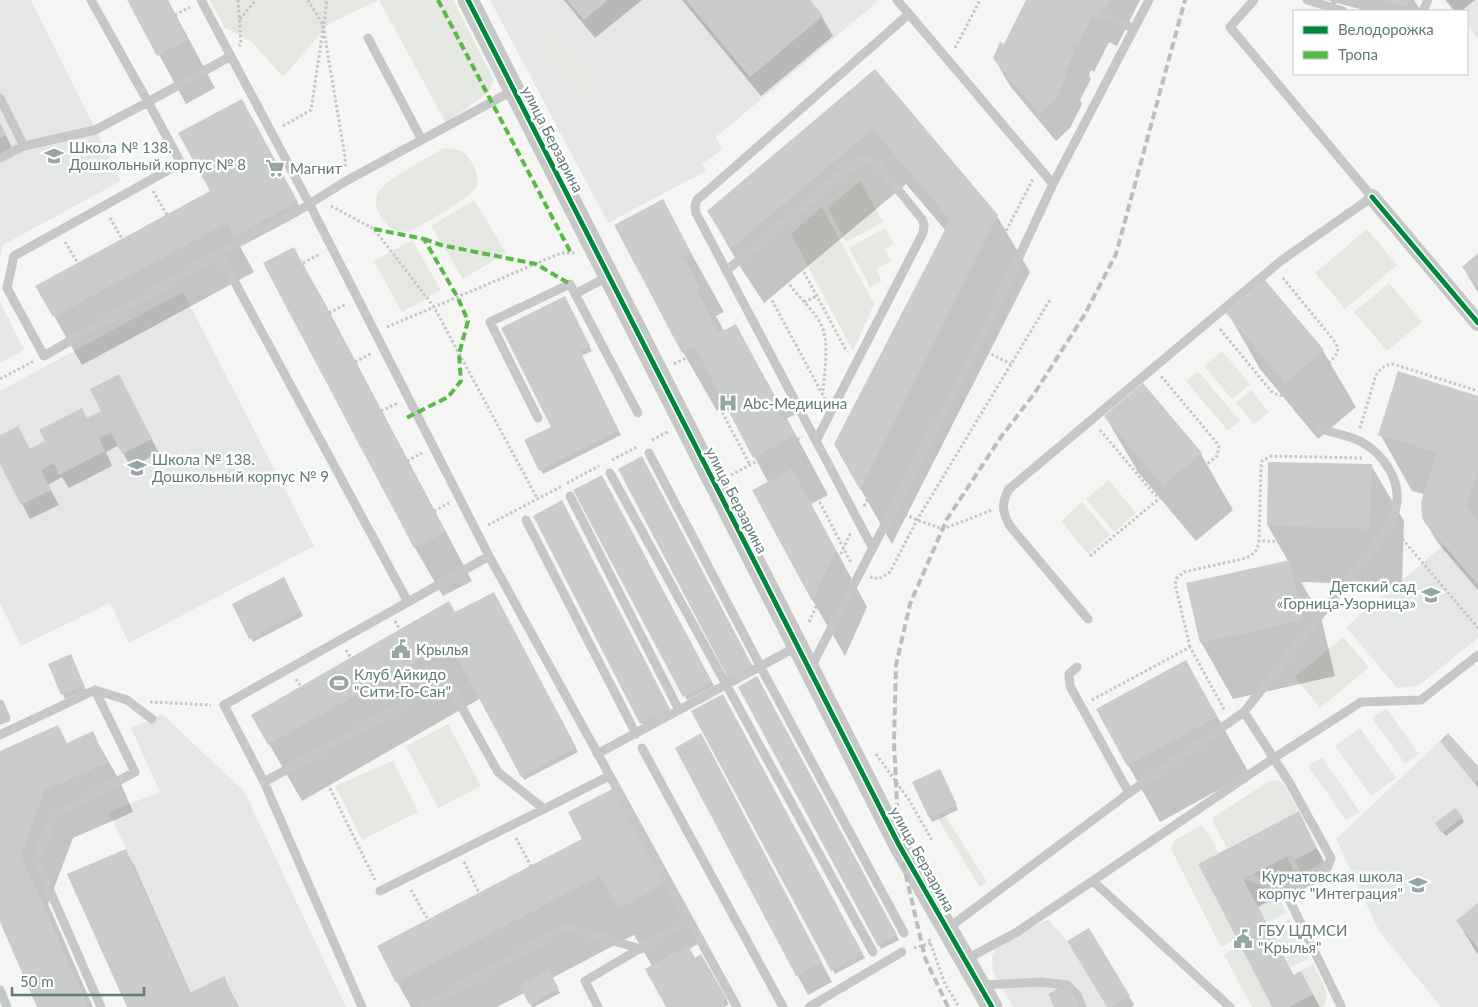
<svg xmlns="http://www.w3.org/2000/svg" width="1478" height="1007" font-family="Lato,sans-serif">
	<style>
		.built { fill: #e5e6e6 }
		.green { fill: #e5e7e2 }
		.shadow { fill: #0003 }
		.building { fill: #cacccc }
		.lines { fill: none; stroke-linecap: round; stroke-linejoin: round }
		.path { stroke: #c4c5c6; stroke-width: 3; stroke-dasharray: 2.5 2.5; stroke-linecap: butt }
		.service { stroke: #c6c8c8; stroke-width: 9 }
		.minor { stroke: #c6c8c8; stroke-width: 16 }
		.tertiary { stroke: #c6c8c8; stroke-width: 21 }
		.rail { stroke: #bbbebe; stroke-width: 4; stroke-dasharray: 8 4; stroke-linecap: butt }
		.quiet { stroke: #58b947; stroke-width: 4; stroke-dasharray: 8 4; stroke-linecap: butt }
		.cycleway-casing { stroke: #fff; stroke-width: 8 }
		.cycleway { stroke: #00873e; stroke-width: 5 }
		.labels { text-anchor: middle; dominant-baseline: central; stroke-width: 5; stroke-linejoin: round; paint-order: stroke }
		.street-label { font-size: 15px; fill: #637a7c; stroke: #fff }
		.poi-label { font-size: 15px; fill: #637a7c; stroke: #fff; text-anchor: start }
	</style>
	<rect width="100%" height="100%" fill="#f5f5f4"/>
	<path class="built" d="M0,0H31L121,181L3,245L0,259Z
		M490,0H875L877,2L716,137L722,150L702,164L706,171L608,223Z
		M1447,0H1478V40L1467,25V11H1456Z
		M183,292L314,546L129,643L110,603L21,646L0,603V391Z
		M0,302L24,350L0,363Z
		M1436,452L1478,465V470L1467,507L1478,520V638L1418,686L1397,688L1346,627L1444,545L1425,523L1421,508L1423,495Z
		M1386,708L1419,754L1405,764L1372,718Z
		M162,714L244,791L346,1007H127L67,874L126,849L109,812L160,792L131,728Z
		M1360,728L1396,778L1371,796L1335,746Z
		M1440,741L1474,783L1478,780V1007H1441L1379,931L1336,839Z
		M1322,757L1360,812L1346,820L1308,766Z
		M1048,919L1067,941L1107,1007H1013L993,971L992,956L996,948Z"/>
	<path class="green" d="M210,0H453L494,80L489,92L446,123L379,0L330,23L283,77L252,42L225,28Z
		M555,24L603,82L578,102L531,44Z
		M444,148C458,149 465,150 472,163C476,170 479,177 477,185C472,198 424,223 411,231C398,233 392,231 384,221C378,214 374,204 377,195C381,181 430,157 444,148Z
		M860,181L883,222L846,242L828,208Z
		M474,200L506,253L463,279L431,226Z
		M822,207L874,304L853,351L791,234Z
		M885,228L894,244L885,249L891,261L876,269L882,281L870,287L849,248Z
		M1367,229L1397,265L1345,309L1315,273Z
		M412,240L441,290L402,312L374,261Z
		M1389,283L1422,322L1387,351L1354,312Z
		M1222,351L1250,384L1232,399L1204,366Z
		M1198,371L1240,421L1228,431L1186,381Z
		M1251,390L1269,412L1254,424L1236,403Z
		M1109,480L1136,513L1114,532L1086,499Z
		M1082,502L1110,535L1088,554L1061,521Z
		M1343,637L1369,667L1320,708L1295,677Z
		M448,724L481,786L438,808L406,746Z
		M393,761L418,812L362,840L335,786Z
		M1278,780L1284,785L1299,811L1227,848L1213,822L1214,817L1269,781Z
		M944,814L987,882L980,887L938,819Z
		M1201,825L1211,837L1218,853L1198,864L1236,939L1221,947L1171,849L1174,841Z
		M1317,848L1322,857L1321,863L1302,875L1295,860Z
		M1287,856L1297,877L1279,886L1252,874Z
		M1243,879L1276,891L1286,913L1266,923Z
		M1289,919L1309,958L1290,968L1270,930Z
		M1011,943L1025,964L1020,967L1005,958L1001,950Z
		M1240,945L1272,1007H1252L1224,954Z
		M1313,964C1319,977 1332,993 1323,1007H1289L1313,994L1301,971Z"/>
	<path class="shadow" d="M129,0H168L215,88L186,104Z
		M564,0H642L595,38Z
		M682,0H808L822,17L833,36L761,96Z
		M1027,0H1140L1117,46L1109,42L1094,72L1091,70L1089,75L1091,79L1080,100L1082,104L1070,128L1056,141L1010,86L994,58L1004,45Z
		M1327,0H1414L1421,11H1367L1337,3L1333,5L1331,1Z
		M1445,0H1475L1461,11H1454Z
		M875,71L997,216L1030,272L892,544L835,444L946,231L906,184L764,303L741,268L708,211Z
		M242,101L300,207L237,241L254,272L82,365L37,286L212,192Z
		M0,123L13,150L0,156Z
		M662,201L724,312L716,316L724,331L735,326L769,385L828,495L811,504L867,607L845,656L813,601L754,490L768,482L727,406L717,411L683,352Z
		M293,248L321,296L472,581L443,596L415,548L265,263Z
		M1478,255V293L1463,267Z
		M1265,282L1323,351L1356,407L1318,439L1260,369L1228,313Z
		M567,301L592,351L581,356L621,435L543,474L526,441L553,428Z
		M126,390L159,453L131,467L119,445L106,452L112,466L69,488L62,477L48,485L59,505L30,519L0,461V436L30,450L103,412Z
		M1478,397V590L1438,543L1426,523L1424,494L1412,491L1380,434Z
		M1105,416L1201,454L1233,510L1196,541L1138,472Z
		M1371,465L1404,521L1402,585L1301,582L1321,617L1335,676L1233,699L1201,642L1288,561L1268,526Z
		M602,477L714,686L687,700L575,491Z
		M562,502L671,713L644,727L535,516Z
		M284,579L303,616L253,642L234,605Z
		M494,593L578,752L524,780L481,698L302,801L253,716Z
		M73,660L86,690L65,699L50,665Z
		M1186,661L1249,773L1160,822L1097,710Z
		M757,678L899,940L881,949L739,687Z
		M722,695L865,958L835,974L693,711Z
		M92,733L120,781L133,812L73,838L48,904L93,1007H39L0,919V752L66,744Z
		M1441,741L1478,768V786H1477Z
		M676,748L711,754L832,982L808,995Z
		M942,775L958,810L932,822L914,783Z
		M614,790L698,944L689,949L695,959L701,956L729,1004L724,1007H668L652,966L634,935L552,978L560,993L534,1007H532L524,993L497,1007H411L397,982L584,840Z
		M1298,813L1332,876L1312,886L1309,881L1258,907L1294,976L1301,973L1320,1007H1273L1199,864Z
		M1462,818L1464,822L1446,836L1439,828Z
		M125,851L134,865L191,994L223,977L239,1007H129Z
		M1478,905V955L1458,922Z
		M1089,929L1134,1005L1132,1007H1108Z"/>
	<path class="building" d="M127,0H167L188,40L157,56Z
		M567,0H608L584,20Z
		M686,0H810L823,16L750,77Z
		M1026,0H1110L1101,19L1093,15L1078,45L1075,43L1072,48L1076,50L1064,74L1067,75L1055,101L1039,114L993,58L1000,42L1004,44Z
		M1384,0H1409L1407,7Z
		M875,69L998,215L860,490L834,444L950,220L873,129L731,248L707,211Z
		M242,99L298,202L234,237L227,223L53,317L35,286L210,191L178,133Z
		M0,123L6,135L0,138Z
		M663,199L691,252L683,256L700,288L697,290L719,333L736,324L795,435L753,458L694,346L682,353L614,225Z
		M294,247L445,532L414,548L263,263Z
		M1478,253V286L1462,267Z
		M1265,280L1324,350L1285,383L1226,313Z
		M565,296L590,346L580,351L619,431L539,471L524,440L551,427L501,328Z
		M1398,371L1478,396V470L1467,507L1478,520V585L1425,523L1422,517L1421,502L1436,452L1378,435Z
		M119,374L152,439L122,454L111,432L99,438L105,451L59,475L54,463L41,470L51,490L21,505L0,464V435L18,426L30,449L45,441L39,430L82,408L87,418L101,411L90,389Z
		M1143,383L1202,453L1163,486L1104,416Z
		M642,456L753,667L729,680L618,469Z
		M1268,462L1372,464L1370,529L1267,526Z
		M792,469L836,550L812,601L752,490Z
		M602,475L712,682L683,697L573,490Z
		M562,500L670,709L640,724L533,516Z
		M1290,560L1303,620L1200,643L1186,583Z
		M284,577L301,612L249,639L232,604Z
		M494,592L576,747L521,777L449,642L268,745L251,715L449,601L455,612Z
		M71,654L84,685L61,695L48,664Z
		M1186,660L1217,717L1127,766L1096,709Z
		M757,676L897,935L878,946L738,687Z
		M723,694L863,954L831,971L691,711Z
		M58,725L67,743L93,731L107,763L45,790L21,855L88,1007H37L0,922V751Z
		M701,733L822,962L796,976L675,748Z
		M1448,733L1478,766V780L1474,783L1440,741Z
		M940,769L957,805L929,818L912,782Z
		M614,788L665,884L618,909L600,876L396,983L377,946L582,839L568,812Z
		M1455,808L1463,817L1442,833L1435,823Z
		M1299,811L1317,848L1295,859L1292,854L1243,879L1293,975L1301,971L1313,994L1289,1007H1272L1198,864Z
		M126,849L190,993L224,976L238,1007H127L67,874Z
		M1478,903V948L1456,921Z
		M1089,928L1130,996L1111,1007H1107L1067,941Z
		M688,945L695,958L701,954L727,999L722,1002L725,1007H666L645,969Z
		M549,970L559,989L529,1004L519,985Z
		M1066,984L1077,1007H1054L1048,994Z"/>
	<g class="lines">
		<path class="path" d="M238,0L241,43L239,46
			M308,0L323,25L345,157V168
			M175,15L190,7
			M240,19L256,0
			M324,24L327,0
			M955,48L980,0
			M283,126L311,110L323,30
			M153,191L167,215
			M331,206L374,229L434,307L537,498
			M110,218L122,239
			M785,237L847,352
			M65,242L78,263
			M772,249C777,263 784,277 793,289C803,302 817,313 823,329C829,349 824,373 823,394
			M303,263L320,254
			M753,265L825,399
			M804,302L817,296
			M329,313L346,304
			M387,327L561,253H576
			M1220,329L1271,391C1278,396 1283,397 1291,394C1300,386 1333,362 1337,353C1339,347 1335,342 1332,338L1282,277
			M953,334L966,341
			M987,352L1011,364
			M355,362L372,353
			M674,364L692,355L750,465
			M0,379L34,361
			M381,411L398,403
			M1360,428L1376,375C1381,368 1385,365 1393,364L1478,391
			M1100,430L1154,494C1160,498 1164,498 1170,495L1217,456L1219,447L1216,442L1161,376
			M652,440L669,431
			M790,444L851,563
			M612,460L637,447
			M407,461L422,453
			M731,475L802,437
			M567,483L599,466
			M870,495L884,503
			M864,506L1033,179
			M434,511L449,503
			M905,514L917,520L943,529L992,510
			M488,525L562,486
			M1399,535L1478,628
			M1360,543L1259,541L1261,468L1262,461L1271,456L1362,458
			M1090,556L1160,498
			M870,577L879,579L890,572L917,520L1051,298
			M395,621L400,630
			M809,622L851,532
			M1190,647L1175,584L1177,578L1184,572L1246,558C1254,554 1258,550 1259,541
			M346,650L351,658
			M296,679L301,687
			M1092,700L1190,647L1225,711
			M150,702L211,705
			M876,754L909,800L933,842
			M319,766L375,880
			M75,777L80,788
			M516,838L531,866
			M464,862L479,893
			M411,890L428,920
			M929,939L945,984L959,1007
			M914,948L931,943"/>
		<path class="service" d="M91,0L148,102L231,56
			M201,0L309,203L489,556L737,1007
			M897,0L909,14
			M1307,0L1343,11
			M1423,11L1428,0
			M1104,13L1134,29
			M368,38L422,140
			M0,98L24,146
			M0,158L24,146L95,130L148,102L181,163L14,256L7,288L44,356L219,253L298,211L346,181L514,90
			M219,253L408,602L224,705L264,782L447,681L498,772L544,809L609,776
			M726,271L855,163C864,159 868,159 877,164L922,219L924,225L923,233L816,441
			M609,276L575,294L638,413
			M784,415L798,408
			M538,418L490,322L570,284L575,294
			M649,453L766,677L904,933
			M610,473L873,952
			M570,496L679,710
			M526,520L636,734
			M872,547L696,213L695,206L697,200L909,14L1053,184
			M408,602L489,556
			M1088,619L1010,526C1002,512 1001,503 1009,489L1282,260L1372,197L1230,27L1254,0
			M1077,667L1069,674L1070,686L1129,793
			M810,669L977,347L1053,184L1149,0
			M95,690L127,700L152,719
			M0,704L6,718L0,720
			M1244,712L1289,782L1331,858L1325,873L1286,893L1341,1006L1340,1007
			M0,735L95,690L135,772L54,815L36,859L101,1007
			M642,748L783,1007
			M597,754L798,646
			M264,782L362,1007
			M1093,881L1230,1007
			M380,891L544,809
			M947,929L1129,793L1244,712L1387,530C1390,523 1394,515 1396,508C1402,481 1384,455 1362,442C1350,436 1334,433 1321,429
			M965,960L1017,932L1274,758L1361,702L1421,700L1478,655
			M982,985L1041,982L1067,985L1077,995L1082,1007
			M0,990L7,1007
			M424,1007L566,927L641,949
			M598,1007L585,981L688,920
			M809,1007L902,952"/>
		<path class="minor" d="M1372,197L1478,323"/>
		<path class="tertiary" d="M468,0L899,845L992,1007"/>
		<path class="rail" d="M948,1007L925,958L899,845L894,743L896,665L910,604L947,519L1001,437L1034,394L1085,314L1116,254L1185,0"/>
		<path class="quiet" d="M438,0L571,253
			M374,229L424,239L458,298L468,321L459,354L461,381L448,397L406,418
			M424,239L441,245L536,264L570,284"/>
		<g class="cycleway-casing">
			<path id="cycleway" d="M468,0L899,845L992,1007
				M1372,197L1478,323"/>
		</g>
		<use href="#cycleway" class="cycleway"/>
	</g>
	<defs>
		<g id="school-bare" transform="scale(1.5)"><path d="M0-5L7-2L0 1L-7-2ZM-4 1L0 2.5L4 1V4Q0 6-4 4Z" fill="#96a5a6" stroke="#fff" stroke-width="2.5" paint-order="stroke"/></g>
		<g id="supermarket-bare" transform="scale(1.5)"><path d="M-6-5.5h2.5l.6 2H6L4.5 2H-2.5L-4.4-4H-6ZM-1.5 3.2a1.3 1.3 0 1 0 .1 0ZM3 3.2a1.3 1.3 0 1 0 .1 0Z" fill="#96a5a6" stroke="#fff" stroke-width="2.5" paint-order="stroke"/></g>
		<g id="hospital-bare" transform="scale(1.5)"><path d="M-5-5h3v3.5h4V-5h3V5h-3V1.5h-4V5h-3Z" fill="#96a5a6" stroke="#fff" stroke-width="2.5" paint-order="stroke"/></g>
		<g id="civic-bare" transform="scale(1.5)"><path d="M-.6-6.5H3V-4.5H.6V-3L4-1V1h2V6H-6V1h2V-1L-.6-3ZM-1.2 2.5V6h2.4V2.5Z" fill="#96a5a6" stroke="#fff" stroke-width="2.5" paint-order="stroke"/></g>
		<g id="stadium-bare" transform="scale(1.5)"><path d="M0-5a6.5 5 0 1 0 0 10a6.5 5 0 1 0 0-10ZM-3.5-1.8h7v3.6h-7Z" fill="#96a5a6" stroke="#fff" stroke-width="2.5" paint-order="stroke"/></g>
	</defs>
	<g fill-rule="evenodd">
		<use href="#school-bare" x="54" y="156"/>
		<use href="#supermarket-bare" x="275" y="168"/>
		<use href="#hospital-bare" x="728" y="403"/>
		<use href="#school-bare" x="137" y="468"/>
		<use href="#school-bare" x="1431" y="595"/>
		<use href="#civic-bare" x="401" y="649"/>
		<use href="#stadium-bare" x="339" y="683"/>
		<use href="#school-bare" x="1418" y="885"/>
		<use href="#civic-bare" x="1243" y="939"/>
	</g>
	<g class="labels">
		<g class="street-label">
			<text transform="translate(553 139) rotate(63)">улица Берзарина</text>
			<text transform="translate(737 500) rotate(63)">улица Берзарина</text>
			<text transform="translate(923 859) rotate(61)">улица Берзарина</text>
		</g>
		<g class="poi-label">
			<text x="69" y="147">Школа № 138.<tspan x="69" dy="17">Дошкольный корпус № 8</tspan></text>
			<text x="290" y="168">Магнит</text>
			<text x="743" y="403">Abc-Медицина</text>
			<text x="152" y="459">Школа № 138.<tspan x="152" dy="17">Дошкольный корпус № 9</tspan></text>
			<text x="1416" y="586" text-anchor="end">Детский сад<tspan x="1416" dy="17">«Горница-Узорница»</tspan></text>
			<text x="416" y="649">Крылья</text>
			<text x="354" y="674">Клуб Айкидо<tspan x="354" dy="17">"Сити-Го-Сан"</tspan></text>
			<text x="1403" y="876" text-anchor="end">Курчатовская школа<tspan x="1403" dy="17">корпус "Интеграция"</tspan></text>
			<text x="1258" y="930">ГБУ ЦДМСИ<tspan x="1258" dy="17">"Крылья"</tspan></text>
		</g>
	</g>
	<rect x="1293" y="10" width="175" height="65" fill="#ffffff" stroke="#c1cacb"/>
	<rect x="1303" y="26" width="25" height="8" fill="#00873e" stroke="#c1cacb"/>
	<text x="1338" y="35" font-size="15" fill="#637a7c">Велодорожка</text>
	<rect x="1303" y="51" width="25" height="8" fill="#58b947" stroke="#c1cacb"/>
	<text x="1338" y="60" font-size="15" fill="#637a7c">Тропа</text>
	<path d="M12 987v8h132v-8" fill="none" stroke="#637a7c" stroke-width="2.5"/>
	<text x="20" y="987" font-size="15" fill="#637a7c" stroke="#ffffff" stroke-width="4" paint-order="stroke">50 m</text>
</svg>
